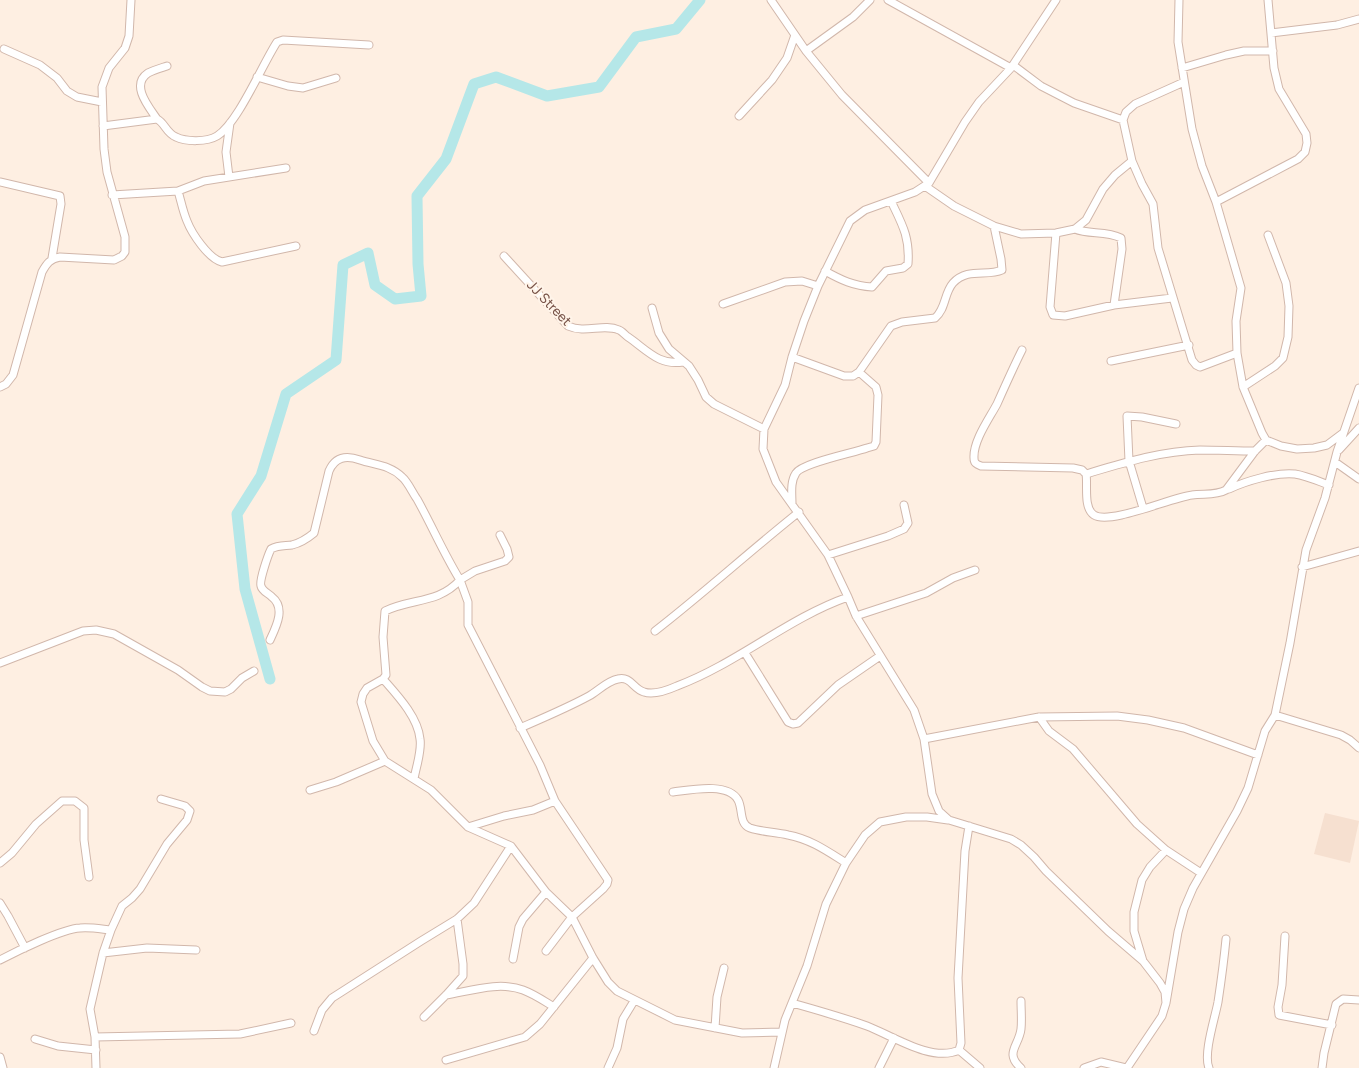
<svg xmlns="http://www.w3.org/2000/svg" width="1359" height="1068" font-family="Figtree,sans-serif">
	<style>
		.residential { fill: #f6e0d0 }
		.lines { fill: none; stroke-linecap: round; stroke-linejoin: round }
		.river { stroke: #b5e7e8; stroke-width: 11 }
		.minor-casing { stroke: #d1b7ab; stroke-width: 9 }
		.minor { stroke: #fff; stroke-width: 7 }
		.labels { text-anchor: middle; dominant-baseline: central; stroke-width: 4; stroke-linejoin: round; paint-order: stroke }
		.street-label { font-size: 14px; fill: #775247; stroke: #fff4e9 }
	</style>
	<rect width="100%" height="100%" fill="#feefe2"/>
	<path class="residential" d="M1325,813L1359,821L1350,863L1314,854Z"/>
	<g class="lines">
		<path class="river" d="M270,679L245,589L237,514L261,476L286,394L336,360L343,265L368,253L375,285L395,299L421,296L418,264L417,196L446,159L474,84L496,77L547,96L599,87L636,37L676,29L700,0"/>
		<g class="minor-casing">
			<path id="minor" d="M771,0L806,51L842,95L929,183
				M888,0L1011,68
				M1056,0L1011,68L979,102L965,122L929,183L915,192L865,210L850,221L818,286L804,321L792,357L785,385L764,429L763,449L776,482L828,555L848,597L856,616L914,710L924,739L932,794L939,811L949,820L1011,839L1021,845L1034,857L1046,871L1108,931L1143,961L1160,983L1165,992L1166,1003
				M1179,0L1178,42L1192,129L1202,166L1216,202L1241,288L1236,321L1237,353L1243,387L1262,433L1266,440L1281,446L1297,449L1314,448L1327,445L1343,433
				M1271,33L1337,25L1359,19
				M4,49L40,65L57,78L67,91L77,97L102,102
				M806,51L853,17L870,0
				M1013,65L1041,86L1074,103L1123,120
				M1182,68L1226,55L1244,51H1273
				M257,77L288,86L303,88L336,78
				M1184,82L1135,104L1126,112L1123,120L1132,161L1142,184L1153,204L1158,248L1192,360L1196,365L1200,367L1237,353
				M739,116L772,80L787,58L795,35
				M157,119C149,107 130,85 148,73C154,70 161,68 167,66
				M103,126L157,119C165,123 166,133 176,137C186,142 207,142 217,136C238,123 262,65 277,42L283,40L369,45
				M229,177L226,152L230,123
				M0,182L60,196L61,204L52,258
				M925,186L954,206L994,226L1021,234L1056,233L1075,229L1086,220L1103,189L1115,175L1132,161
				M178,191C181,201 183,212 187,221C192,234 209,259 222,262L296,246
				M112,195L178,191L204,181L286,168
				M1216,202L1298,159L1305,152L1307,143L1306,134L1279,89L1274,68L1268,0
				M1075,229C1089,235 1106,230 1121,238L1122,249L1114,305
				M1056,233L1050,307L1053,315L1065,316L1114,305L1172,298
				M504,256L568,326C586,334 603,323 619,330C622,331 625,335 628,337C647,350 659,366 683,362
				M825,271C841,280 854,286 872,287L886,271L903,268L908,264C910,237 902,224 891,201
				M723,304L785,282L802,281L818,286
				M652,308L659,333L669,349L689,366L698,380L706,397L714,404L764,429
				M1022,350C1013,368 1005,386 997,404C989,419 973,441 974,458C974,463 976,464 981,466L1073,468L1082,470L1086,474C1088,484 1083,508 1094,515C1110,525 1170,498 1192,495C1203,493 1215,496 1226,490L1255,451L1266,440
				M792,357L844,376H853L859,372L891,326L902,322L935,318C946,309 944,293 953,283C968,267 987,277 1002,270L1001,259L994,226
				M1111,361L1189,345
				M0,387L6,384L13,375L42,272C47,263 50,259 60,257L114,260L122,256L125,252V237L107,172L104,149L102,87L109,68L125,48L129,36L131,0
				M1243,387L1275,366L1283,358L1288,337L1289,306L1286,283L1268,235
				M1339,450L1359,428
				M1335,462L1359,479
				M1086,474C1123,463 1161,451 1200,450C1218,450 1237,451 1255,451
				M1229,489C1246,481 1276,472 1295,474C1307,476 1318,481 1329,485
				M792,504C792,494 790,482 796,473C802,463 853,453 867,448L874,446L876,442L878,395L876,387L859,372
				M1143,508L1129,461L1127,416L1142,417L1176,424
				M500,535L507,549L509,557L505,561L475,571L460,580L468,602V625L540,765L555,801L608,880L607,884L603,889L572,917L546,951
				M828,555L888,536L904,529L908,523L904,505
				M1302,567L1359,551
				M856,616L926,593L953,578L975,570
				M655,631C704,593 750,551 799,512
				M270,640C276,627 286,608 272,597C268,593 262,591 261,586C259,581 268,555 271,549C278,545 285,546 292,545C300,543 308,538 314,533L329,471C335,457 346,455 360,460C375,465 390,465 402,477C408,482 412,492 417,499C432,526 444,554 460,580C438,604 412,598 385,611L383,637L386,675L383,679L367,688L363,694L361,702L373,741L385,761L431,790L468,827L511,846L546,892L572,917L593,958L608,982L617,991L675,1020L742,1033L781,1032
				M745,653L788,722L793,724L798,723L838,685L880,656
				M0,663L70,636L83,631L96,630L114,634L178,670L202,687L210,691L225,692L231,689L242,678L254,671
				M383,679C397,695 418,717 420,739C422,751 416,767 414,779
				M1275,715L1341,735L1350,740L1359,748
				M1039,717L1049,731L1073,749L1137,824L1166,850L1201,873
				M520,728C543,718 567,708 589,696C598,691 607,681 618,679C631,676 633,689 644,692C653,695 668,690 677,686C738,663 788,618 848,597
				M924,739L1039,717L1117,716L1148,720L1184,728L1258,755
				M310,790L336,782L385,761
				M673,792C690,790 728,782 738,800C743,809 739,824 750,828C762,832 775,832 788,835C810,839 827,851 846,863
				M468,827L504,816L533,810L555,801
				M0,863L12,853L36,824L62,801H75L84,808V840L89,877
				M0,903L8,916L25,948
				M1285,936L1282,985L1278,1007L1279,1015L1332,1025
				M103,953L147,948L196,950
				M513,959L519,927L523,919L546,892
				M0,960C17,951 62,929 80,928C90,927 101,929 111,930
				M1143,961L1134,931V912L1142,880L1150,867L1166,850
				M446,995C470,991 499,981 523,990C534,994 544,1001 554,1007
				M792,1003C817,1010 842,1017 867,1026C891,1035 932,1063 959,1050L961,1043L958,978L965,851L969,826
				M424,1017L446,995L463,976V964L457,919
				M715,1028L717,997L724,968
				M314,1031L322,1010L332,998L421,941L457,919L474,903L511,846
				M95,1037L240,1034L291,1023
				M35,1039L58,1046L96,1050
				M959,1050L980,1068
				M0,1057L3,1068
				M446,1060L525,1037L540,1024L593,958
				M96,1068L95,1037L90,1009L103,953L111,930L122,906L132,898L140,889L167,844L187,820L190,811L185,806L161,799
				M608,1068L617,1048L623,1019L634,1001
				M774,1068L785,1020L807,966L826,904L846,863L865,835L880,822L906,817H927L948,820
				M879,1068L894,1038
				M1021,1068C1004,1053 1019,1046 1021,1029C1022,1020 1021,1010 1021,1001
				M1084,1068L1101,1062L1126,1068
				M1127,1068L1162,1016L1166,1003L1178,932L1184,909L1193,888L1237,811L1248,788L1265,731L1275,715L1290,643L1306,550L1325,498L1337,452L1359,388
				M1209,1068C1203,1054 1215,1018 1218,1002C1221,982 1224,960 1226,939
				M1322,1068L1324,1053L1336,1004L1343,999L1359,1000"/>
		</g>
		<use href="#minor" class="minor"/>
	</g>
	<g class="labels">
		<g class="street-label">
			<text transform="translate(549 303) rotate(46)">JJ Street</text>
		</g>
	</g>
</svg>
